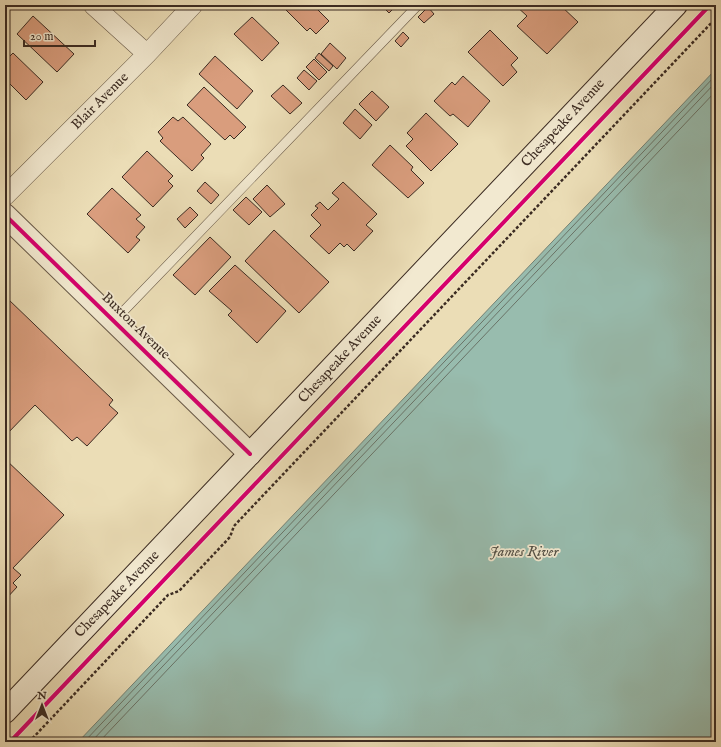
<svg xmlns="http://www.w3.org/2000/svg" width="721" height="747" font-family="'IM FELL English',serif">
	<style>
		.water { fill: #98bcae; stroke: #738276 }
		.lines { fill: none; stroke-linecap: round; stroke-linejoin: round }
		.shore { stroke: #6a7468; stroke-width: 1 }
		.building { fill: #d99d7d; stroke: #3b2b22 }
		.service-casing { stroke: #675847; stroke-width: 10 }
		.minor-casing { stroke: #675847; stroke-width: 20 }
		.tertiary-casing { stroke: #675847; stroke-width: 24 }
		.secondary-casing { stroke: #3b2b22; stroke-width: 24 }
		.path { stroke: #3b2b22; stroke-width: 2.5; stroke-dasharray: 3 2; stroke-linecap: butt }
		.service { stroke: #f2e9d0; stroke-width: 9 }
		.minor { stroke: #f2e9d0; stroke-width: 19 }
		.tertiary { stroke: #f2e9d0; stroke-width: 22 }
		.secondary { stroke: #f2e9d0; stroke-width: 22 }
		.cycleway-casing { stroke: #f2e9d0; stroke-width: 6 }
		.cycleway { stroke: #d6006c; stroke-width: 4 }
		.labels { text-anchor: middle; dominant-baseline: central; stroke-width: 3.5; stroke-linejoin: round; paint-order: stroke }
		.street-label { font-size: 14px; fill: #3b2b22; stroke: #f2e9d0 }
		.water-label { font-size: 15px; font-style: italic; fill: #524f45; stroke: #f2e9d0 }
	</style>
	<rect width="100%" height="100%" fill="#ebddb6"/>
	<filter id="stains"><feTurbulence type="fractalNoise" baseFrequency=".005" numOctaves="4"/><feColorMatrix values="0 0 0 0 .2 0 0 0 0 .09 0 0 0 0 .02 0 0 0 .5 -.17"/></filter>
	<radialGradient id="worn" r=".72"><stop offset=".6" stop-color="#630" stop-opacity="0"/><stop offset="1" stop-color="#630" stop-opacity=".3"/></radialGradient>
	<path class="water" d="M716,69V742H78Z"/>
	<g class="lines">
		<path class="shore" d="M84,742L716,75
			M91,742L716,82
			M99,742L716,91"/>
	</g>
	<path class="building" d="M281,5H313L329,21L316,34L310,28L307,31Z
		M385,5H397L389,13L383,7Z
		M515,5H560L578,22L547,54L517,26L527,16Z
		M428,7L434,14L424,23L418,17Z
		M33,16L74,54L57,72L17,34Z
		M252,17L279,43L262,61L234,34Z
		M490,30L518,58L511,65L517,72L503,86L468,52Z
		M403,32L409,38L401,47L395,41Z
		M330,43L346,58L337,69L321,54Z
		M13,53L43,82L26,100L5,79V61Z
		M319,53L333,66L329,71L315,58Z
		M215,56L253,91L237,109L199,74Z
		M314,59L327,72L319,80L306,67Z
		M304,70L317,81L309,90L297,78Z
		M463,76L490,101L468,127L453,114L450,116L434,101L452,82L455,85Z
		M283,85L302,103L290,114L271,96Z
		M204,87L246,127L234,139L230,135L225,140L187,105Z
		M372,91L389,107L376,121L359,104Z
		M355,109L372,125L360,139L343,123Z
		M426,113L458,144L431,171L406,146L413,139L407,133Z
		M173,117L178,121L183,117L211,144L201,155L204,158L192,171L160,141L163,138L158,132Z
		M390,145L413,167L411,170L424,183L408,198L372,165Z
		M147,151L173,176L168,181L173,186L153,207L122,177Z
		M205,182L219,195L211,204L197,191Z
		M343,182L377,214L366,225L373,231L354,251L347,244L344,247L340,243L329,254L310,236L321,225L311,215L318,208L315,206L320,202L328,210L339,199L332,193Z
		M267,185L285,204L270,217L253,199Z
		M112,188L141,215L136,219L145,227L136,237L140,240L128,253L87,214Z
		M246,197L262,212L249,225L233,210Z
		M190,207L198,215L185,228L177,219Z
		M274,230L329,282L299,313L245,261Z
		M210,237L231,257L195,295L173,275Z
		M235,265L286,311L257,343L228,315L232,311L209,291Z
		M8,299L113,400L109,405L118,413L87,446L77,437L72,441L35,405L5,436V302Z
		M5,459L64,515L13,568L21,575L13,583L17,587L5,600Z"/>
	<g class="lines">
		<g class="service-casing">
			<path id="service" d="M114,321L418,5"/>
		</g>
		<g class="minor-casing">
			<path id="minor" d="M93,5L147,54
				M5,196L147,54L193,5"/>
		</g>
		<g class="tertiary-casing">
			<path id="tertiary" d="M5,215L250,454"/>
		</g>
		<g class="secondary-casing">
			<path id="secondary" d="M5,712L676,5"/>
		</g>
		<path class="path" d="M29,742L168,595L179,591L230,537L234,526L716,18"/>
		<use href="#service" class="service"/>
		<use href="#minor" class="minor"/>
		<use href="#tertiary" class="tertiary"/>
		<use href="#secondary" class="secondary"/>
		<g class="cycleway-casing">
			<path id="cycleway" d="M5,215L250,454
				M10,742L710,5"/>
		</g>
		<use href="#cycleway" class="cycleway"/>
	</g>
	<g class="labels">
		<g class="street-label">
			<text transform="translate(100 101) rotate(-45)">Blair Avenue</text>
			<text transform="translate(563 123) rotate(-47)">Chesapeake Avenue</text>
			<text transform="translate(136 326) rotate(44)">Buxton Avenue</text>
			<text transform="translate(340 359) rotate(-47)">Chesapeake Avenue</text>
			<text transform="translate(117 594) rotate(-46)">Chesapeake Avenue</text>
		</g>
		<g class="water-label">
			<text x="524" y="551">James River</text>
		</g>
	</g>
	<rect width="721" height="747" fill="none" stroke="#ebddb6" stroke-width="20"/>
	<rect x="6" y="6" width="709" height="735" fill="none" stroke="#3b2b22" stroke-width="2"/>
	<rect x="10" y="10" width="701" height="727" fill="none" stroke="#3b2b22"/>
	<g transform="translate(42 705)" stroke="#f2e9d0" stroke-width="3" paint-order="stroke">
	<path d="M0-3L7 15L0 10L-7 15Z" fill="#3b2b22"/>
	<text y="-6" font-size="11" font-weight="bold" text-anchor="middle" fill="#3b2b22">N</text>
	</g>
	<path d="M24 40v6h71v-6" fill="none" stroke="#3b2b22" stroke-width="2"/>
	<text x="30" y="40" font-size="12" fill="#3b2b22" stroke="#f2e9d0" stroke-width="3" paint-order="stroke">20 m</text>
	<rect width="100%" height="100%" filter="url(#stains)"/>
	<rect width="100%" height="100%" fill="url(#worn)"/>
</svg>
